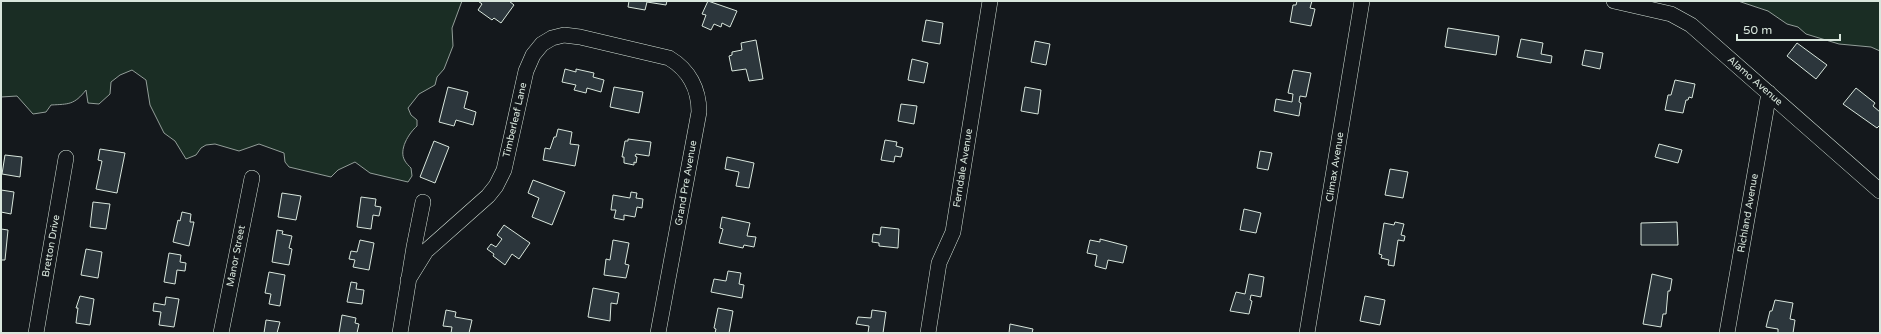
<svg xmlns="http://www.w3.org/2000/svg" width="1881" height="334" font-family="'Varela Round',sans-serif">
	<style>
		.green { fill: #1a2d24; stroke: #939e99 }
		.building { fill: #2c363c; stroke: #d8e6dc }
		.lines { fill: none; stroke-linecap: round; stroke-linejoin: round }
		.minor-casing { stroke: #d8e6dc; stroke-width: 16 }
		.minor { stroke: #14181c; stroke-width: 15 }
		.labels { text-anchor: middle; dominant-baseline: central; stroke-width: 3; stroke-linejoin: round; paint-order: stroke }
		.street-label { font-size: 10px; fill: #d8e6dc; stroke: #14181c }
	</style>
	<rect width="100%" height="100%" fill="#14181c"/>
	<path class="green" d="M1,1H462L452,28L453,46L444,69L437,77L435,85L419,94L408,108L411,115L417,120V126C409,133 398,150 405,161C406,163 409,166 411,168L412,176L408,182L370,173L355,162L338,170L331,177L289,167L285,162L284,153L259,144L239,151L215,144L206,145L201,148L196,155L186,159L175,141L164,133L150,105L146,80L132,70L120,75L111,82L110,94L99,104L88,103L86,90C74,105 69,104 51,105L46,112L33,114L17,96L1,97Z
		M1738,1H1880V51L1871,47L1839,44L1806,34L1798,27L1787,24L1768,11Z"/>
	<path class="building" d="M478,1H509L514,5L501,23L494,18L492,20L478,10L482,4Z
		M629,1H667L666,5L647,2L645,10L628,7Z
		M708,1L737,11L730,27L722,23L721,27L714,24L711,30L702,26L706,15L702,14Z
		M1297,1H1312L1310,8L1315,9L1311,26L1290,22L1293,5H1296Z
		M926,20L943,23L940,44L922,41Z
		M1448,28L1499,36L1496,55L1445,47Z
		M1521,39L1543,43L1541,54L1552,56L1551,63L1517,57Z
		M756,40L763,79L749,81L746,69L732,71L729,56L732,55V52L742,50L741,43Z
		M1035,41L1050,44L1046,65L1031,62Z
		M1797,43L1827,65L1816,79L1787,56Z
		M1585,50L1603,53L1600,69L1582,65Z
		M912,59L928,63L924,83L908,80Z
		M565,69L576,72V69L594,73L593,77L604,80L601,92L587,88L586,93L574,90L576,85L562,82Z
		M1293,70L1311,73L1306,97L1300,96L1299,102L1301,103L1299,116L1274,111L1276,99L1292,102L1293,94L1288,93Z
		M1675,80L1695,84L1692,98L1689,97L1688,100H1686L1683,113L1665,110L1668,95H1671Z
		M448,87L468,92L464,108L476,112L473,125L456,120L454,126L439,122Z
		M614,87L643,92L639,113L610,107Z
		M1025,87L1041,90L1038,114L1021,111Z
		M1856,88L1875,103L1873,106L1880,112V125L1877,128L1843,104Z
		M901,104L917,106L914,124L898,121Z
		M558,129L572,132L570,144L579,145L575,166L543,160L545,148L550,149L554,137H556Z
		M628,139L651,142L649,156L636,154L635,156L637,157L636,163L634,162V165L624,163V157H622L625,141H628Z
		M885,140L897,142L896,146L903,148L901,157L895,156L894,162L881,160Z
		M434,141L449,147L435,183L420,177Z
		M1659,144L1682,150L1678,163L1655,157Z
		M100,149L125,153L117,193L96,189L102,161L98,160Z
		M1260,151L1272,153L1268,170L1257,168Z
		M5,155L22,157L20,177L2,174Z
		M727,157L754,163L749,188L736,186L739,172L725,169Z
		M1390,169L1408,172L1403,198L1385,195Z
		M533,180L565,192L552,225L532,217L539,198L528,193Z
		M1,190L14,192L11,214L1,212Z
		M631,192L637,193L636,198L643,199L642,208L637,207L635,217L624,215V220L614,218L616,210H611L613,195L630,198Z
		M282,193L301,196L296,220L278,217Z
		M361,197L376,199L375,206L381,207L379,216L373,215L371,229L357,227Z
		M93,202L110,204L106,229L90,227Z
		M1244,209L1261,213L1256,233L1240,230Z
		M182,212L191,214L190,222H194L189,246L173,242L178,220L180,221Z
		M722,217L750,223L747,236L756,237L754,247L744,245L743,248L719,243L723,229L720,228Z
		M1395,222L1404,224L1401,235L1405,236L1404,241L1398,240L1394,266L1388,265L1389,260L1381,258L1382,255L1379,254L1384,223L1394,225Z
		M1677,222L1678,245H1641V223Z
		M504,225L530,243L519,259L512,254L505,265L493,256L494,254L487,249L491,244L496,247L502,239L497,235Z
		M881,227L899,229L898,248L879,246V243L872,242L873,234L880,235Z
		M1,229L8,230L5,260H1Z
		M277,230L283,231L282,234L292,236L289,248L292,249L289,265L272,262Z
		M1100,239L1127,246L1123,263L1108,260L1106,269L1095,266L1097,255L1087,253L1090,240L1100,242Z
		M360,240L374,243L369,270L353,267L355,260L349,259L351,251L357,252Z
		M613,240L629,243L625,264L629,265L626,278L604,275L606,259L610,260Z
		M86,249L102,252L98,278L81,275Z
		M169,253L181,255L180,262L186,263L185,271L177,270L175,284L164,282Z
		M728,271L741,273L739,284L744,285L742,298L711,292L714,279L726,281Z
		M269,272L285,275L280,306L269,304L271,294L265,293Z
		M1249,274L1264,277L1261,297L1251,295L1250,300L1252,301L1249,314L1230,311L1236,292L1245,294Z
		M1652,274L1672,279L1670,291H1668L1666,314H1663L1661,327L1643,324Z
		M351,282L357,283L356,289L364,290L362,304L347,302Z
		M593,288L619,293L617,304L611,303L610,321L588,317Z
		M80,296L94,299L90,325L76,323L78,308H76Z
		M1365,296L1385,300L1380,325L1360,321Z
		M166,297L179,299L174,327L159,325L161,312L153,311L154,303L165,305Z
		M1775,300L1793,303L1790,319L1795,320L1793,333H1778V329L1766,327L1770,311H1772Z
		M718,308L733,311L729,333H715L716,329L714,328Z
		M446,310L456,312L455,317L472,320L469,333H451L452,327L443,326Z
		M872,310L886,312L883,333H868L869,326L856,324L858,317L871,318Z
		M342,315L356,318L355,323L359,324L357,333H339Z
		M266,320L280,322L277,333H264Z
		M1010,324L1033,329L1032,333H1009Z"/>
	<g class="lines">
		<g class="minor-casing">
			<path id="minor" d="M1614,1L1671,14L1691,25L1880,191
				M408,280L426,251L488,196L496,186L504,170L526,71L533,55L542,44L552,38L564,35L580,37L669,58C689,70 699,89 699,112L658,333
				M36,333L66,158
				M221,333L252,178
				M400,333L414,247L423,202
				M928,333L939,263L953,232L990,1
				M1307,333L1362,1
				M1727,333L1769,93"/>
		</g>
		<use href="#minor" class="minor"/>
	</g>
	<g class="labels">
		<g class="street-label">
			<text transform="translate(1755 81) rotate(41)">Alamo Avenue</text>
			<text transform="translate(515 120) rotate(-77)">Timberleaf Lane</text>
			<text transform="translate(1335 167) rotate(-81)">Climax Avenue</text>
			<text transform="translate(963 168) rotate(-81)">Ferndale Avenue</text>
			<text transform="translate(686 183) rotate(-80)">Grand Pre Avenue</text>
			<text transform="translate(1748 213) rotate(-80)">Richland Avenue</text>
			<text transform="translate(51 246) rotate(-80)">Bretton Drive</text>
			<text transform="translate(236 256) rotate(-79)">Manor Street</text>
		</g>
	</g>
	<rect width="1881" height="334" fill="none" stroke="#d8e6dc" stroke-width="4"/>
	<path d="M1737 34v6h103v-6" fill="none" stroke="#d8e6dc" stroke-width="2"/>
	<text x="1743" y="34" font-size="12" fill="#d8e6dc" stroke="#14181c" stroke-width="3" paint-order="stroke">50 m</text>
</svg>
